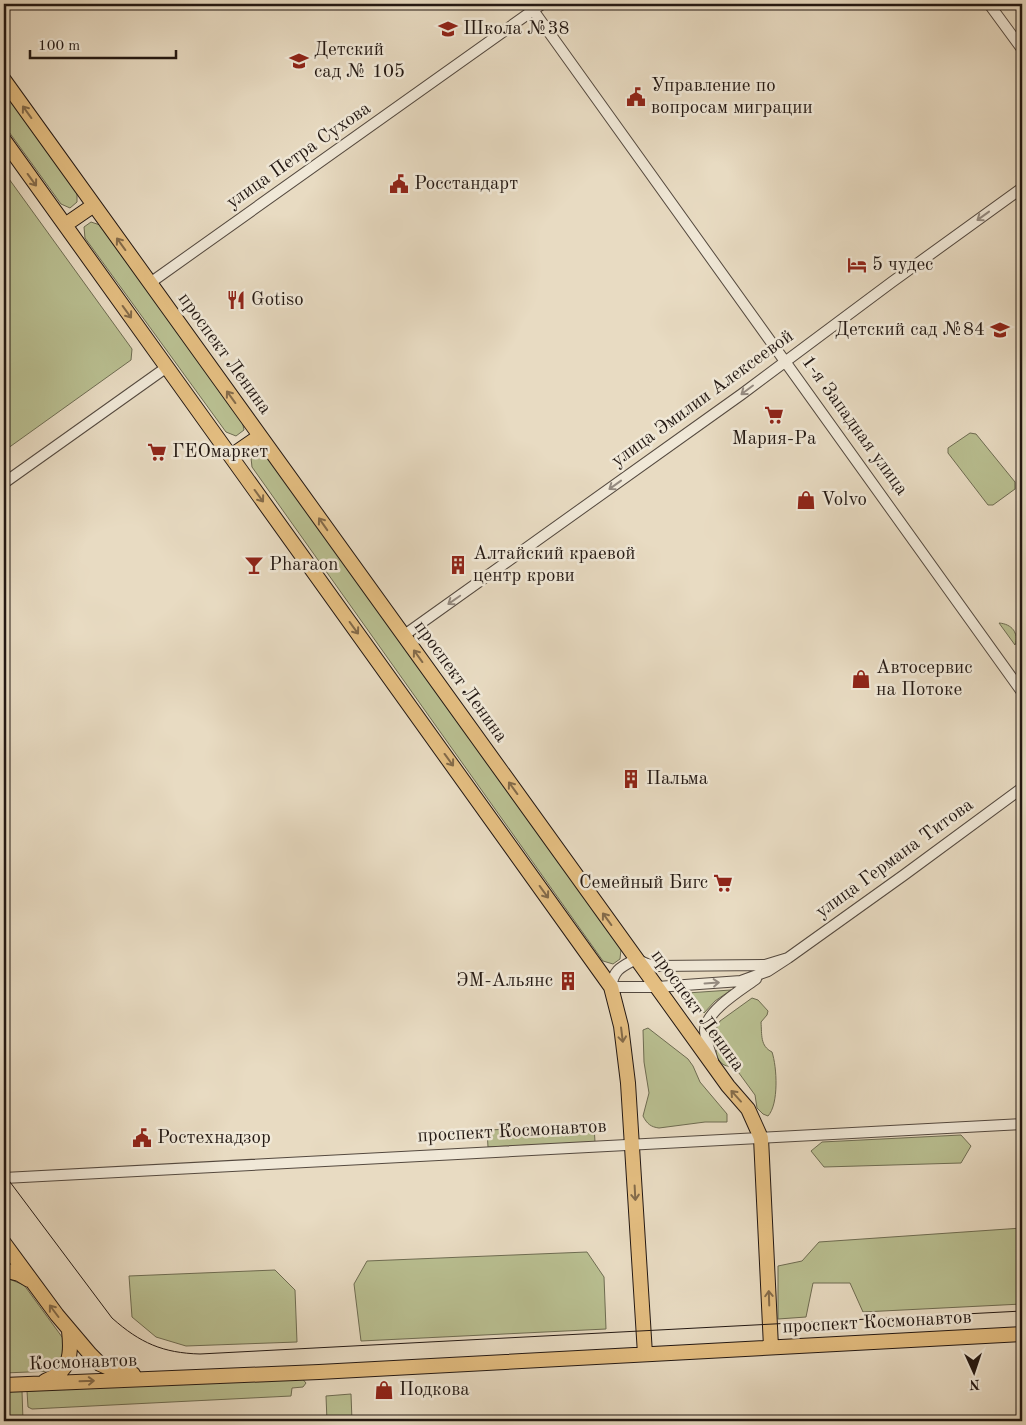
<svg xmlns="http://www.w3.org/2000/svg" width="1026" height="1425" font-family="'Old Standard TT',serif">
	<style>
		.green { fill: #b9bf91; stroke: #6e6c52 }
		.lines { fill: none; stroke-linecap: round; stroke-linejoin: round }
		.minor-casing { stroke: #54493f; stroke-width: 12 }
		.major-casing { stroke: #231813; stroke-width: 16 }
		.minor { stroke: #f0e8d7; stroke-width: 10 }
		.major { stroke: #e4be81; stroke-width: 14 }
		.tram { stroke: #231813; stroke-width: 1 }
		.oneway { stroke: #846b4a }
		.oneway2 { stroke: #948a7f }
		.labels { text-anchor: middle; dominant-baseline: central; stroke-width: 5; stroke-linejoin: round; paint-order: stroke }
		.poi-label { font-size: 19px; fill: #231813; stroke: #f0e8d7; text-anchor: start }
		.street-label { font-size: 19px; fill: #231813; stroke: #f0e8d7 }
	</style>
	<rect width="100%" height="100%" fill="#e8dbc2"/>
	<filter id="stains"><feTurbulence type="fractalNoise" baseFrequency=".004" numOctaves="4"/><feColorMatrix values="0 0 0 0 .2 0 0 0 0 .09 0 0 0 0 .02 0 0 0 .5 -.17"/></filter>
	<radialGradient id="worn" r=".72"><stop offset=".6" stop-color="#630" stop-opacity="0"/><stop offset="1" stop-color="#630" stop-opacity=".3"/></radialGradient>
	<path class="green" d="M4,92L77,192V202L70,208L61,204L4,125Z
		M4,172L132,349L131,360L4,451Z
		M91,222L100,225L242,420L244,430L236,436L226,432L85,238L84,227Z
		M970,433L976,434L1015,482V489L993,505H988L948,453V448Z
		M258,453L267,456L621,949L620,959L613,964L603,961L252,467L251,458Z
		M999,623C1012,624 1019,633 1015,645Z
		M731,990L715,1001L704,1013L687,993Z
		M752,998L758,1000L768,1011L767,1015L761,1022C762,1035 760,1046 772,1052C777,1067 779,1104 768,1116L763,1114L757,1108L755,1095L736,1069L733,1066C724,1068 717,1061 716,1052L719,1045L716,1029L720,1021Z
		M648,1028L688,1059L693,1066L700,1082L727,1114V1122H705L659,1128C651,1127 647,1124 643,1116L649,1093L644,1062L643,1030Z
		M594,1126L595,1142L488,1147L487,1130Z
		M961,1135L971,1146L961,1163L824,1167L811,1151L822,1142Z
		M1022,1228V1304L863,1312L850,1283H813L806,1317L778,1319V1266L802,1261L819,1242Z
		M587,1252L604,1277L606,1329L361,1341L354,1284L367,1261Z
		M275,1270L295,1290L297,1342L186,1346L156,1337L132,1317L129,1276Z
		M4,1277L24,1285L65,1341L61,1363L53,1371L4,1373Z
		M300,1376L306,1383L303,1387L292,1388L291,1396L32,1409L28,1407L27,1391Z
		M22,1391L23,1421H4V1392Z
		M351,1394L352,1421H327L326,1396Z"/>
	<g class="lines">
		<g class="minor-casing">
			<path id="minor" d="M989,4L1022,49
				M533,10L1022,692
				M150,283L542,4
				M4,483L167,367
				M403,636L742,394L892,282L1022,188
				M788,958L765,965L656,966L647,964L636,959C621,967 614,969 611,987H657L741,981L768,971L788,958L904,875L1022,788
				M713,1061C710,1051 705,1040 705,1030C706,1011 741,990 756,979
				M4,1178L1022,1124"/>
		</g>
		<g class="major-casing">
			<path id="major" d="M4,80L728,1086L748,1109L761,1138L771,1347
				M4,140L611,987L621,1026L628,1083L645,1354
				M65,225L94,205
				M231,456L260,436
				M4,1243L57,1315L90,1354L100,1364L120,1373L133,1374
				M4,1270L19,1274L29,1280
				M45,1381C70,1371 72,1356 69,1331
				M4,1385L319,1372L1022,1334"/>
		</g>
		<use href="#minor" class="minor"/>
		<use href="#major" class="major"/>
		<path class="tram" d="M4,1174L112,1318C140,1343 163,1353 200,1354L1022,1311"/>
	</g>
	<defs><path id="oneway-shaft" d="M-6 0H5M1.5-3L5.5 0L1.5 3" fill="none" stroke-width="1.6" stroke-linecap="round" stroke-linejoin="round" transform="scale(1.25)"/></defs>
	<g class="oneway">
		<use href="#oneway-shaft" transform="translate(27 112) rotate(-126)"/>
		<use href="#oneway-shaft" transform="translate(32 180) rotate(54)"/>
		<use href="#oneway-shaft" transform="translate(121 244) rotate(-126)"/>
		<use href="#oneway-shaft" transform="translate(127 312) rotate(54)"/>
		<use href="#oneway-shaft" transform="translate(231 397) rotate(-126)"/>
		<use href="#oneway-shaft" transform="translate(259 496) rotate(54)"/>
		<use href="#oneway-shaft" transform="translate(323 524) rotate(-125)"/>
		<use href="#oneway-shaft" transform="translate(354 628) rotate(54)"/>
		<use href="#oneway-shaft" transform="translate(418 656) rotate(-126)"/>
		<use href="#oneway-shaft" transform="translate(449 760) rotate(54)"/>
		<use href="#oneway-shaft" transform="translate(513 788) rotate(-126)"/>
		<use href="#oneway-shaft" transform="translate(544 892) rotate(54)"/>
		<use href="#oneway-shaft" transform="translate(607 919) rotate(-126)"/>
		<use href="#oneway-shaft" transform="translate(622 1035) rotate(83)"/>
		<use href="#oneway-shaft" transform="translate(736 1096) rotate(-132)"/>
		<use href="#oneway-shaft" transform="translate(635 1193) rotate(87)"/>
		<use href="#oneway-shaft" transform="translate(769 1298) rotate(-92)"/>
		<use href="#oneway-shaft" transform="translate(54 1311) rotate(-127)"/>
		<use href="#oneway-shaft" transform="translate(87 1381) rotate(-2)"/>
	</g>
	<g class="oneway2">
		<use href="#oneway-shaft" transform="translate(983 216) rotate(144)"/>
		<use href="#oneway-shaft" transform="translate(747 390) rotate(143)"/>
		<use href="#oneway-shaft" transform="translate(615 485) rotate(144)"/>
		<use href="#oneway-shaft" transform="translate(454 600) rotate(145)"/>
		<use href="#oneway-shaft" transform="translate(712 983) rotate(-4)"/>
	</g>
	<defs>
		<g id="school-bare" transform="scale(1.5)"><path d="M0-5L7-2L0 1L-7-2ZM-4 1L0 2.5L4 1V4Q0 6-4 4Z" fill="#8f2418" stroke="#f0e8d7" stroke-width="2.5" paint-order="stroke"/></g>
		<g id="civic-bare" transform="scale(1.5)"><path d="M-.6-6.5H3V-4.5H.6V-3L4-1V1h2V6H-6V1h2V-1L-.6-3ZM-1.2 2.5V6h2.4V2.5Z" fill="#8f2418" stroke="#f0e8d7" stroke-width="2.5" paint-order="stroke"/></g>
		<g id="hotel-bare" transform="scale(1.5)"><path d="M-6-4.5h1.5V1H6V5H4.5V3h-9V5H-6ZM-4 0a1.8 1.8 0 1 1 3.6 0ZM.5 0V-2.5h3Q6-2.5 6 0Z" fill="#8f2418" stroke="#f0e8d7" stroke-width="2.5" paint-order="stroke"/></g>
		<g id="restaurant-bare" transform="scale(1.5)"><path d="M-5-6h1v4h1v-4h1v4h1v-4h1v5L-1.5 .5V6h-2V.5L-5-1ZM5-6V6H3V1.5H1.5Q1.5-4 5-6Z" fill="#8f2418" stroke="#f0e8d7" stroke-width="2.5" paint-order="stroke"/></g>
		<g id="supermarket-bare" transform="scale(1.5)"><path d="M-6-5.5h2.5l.6 2H6L4.5 2H-2.5L-4.4-4H-6ZM-1.5 3.2a1.3 1.3 0 1 0 .1 0ZM3 3.2a1.3 1.3 0 1 0 .1 0Z" fill="#8f2418" stroke="#f0e8d7" stroke-width="2.5" paint-order="stroke"/></g>
		<g id="shop-bare" transform="scale(1.5)"><path d="M-5-2.5h2.3a2.7 3.5 0 0 1 5.4 0H5L5.5 6h-11ZM-1.5-2.5h3a1.5 2.3 0 0 0-3 0Z" fill="#8f2418" stroke="#f0e8d7" stroke-width="2.5" paint-order="stroke"/></g>
		<g id="bar-bare" transform="scale(1.5)"><path d="M-6-5H6L.8 .8V4.5H3.5V6h-7V4.5H-.8V.8Z" fill="#8f2418" stroke="#f0e8d7" stroke-width="2.5" paint-order="stroke"/></g>
		<g id="building-bare" transform="scale(1.5)"><path d="M-4-6H4V6H1V3H-1V6H-4ZM-2.5-4.3h1.7v1.8h-1.7ZM.8-4.3h1.7v1.8H.8ZM-2.5-1h1.7V.8h-1.7ZM.8-1h1.7V.8H.8Z" fill="#8f2418" stroke="#f0e8d7" stroke-width="2.5" paint-order="stroke"/></g>
	</defs>
	<g fill-rule="evenodd">
		<use href="#school-bare" x="448" y="29"/>
		<use href="#school-bare" x="299" y="61"/>
		<use href="#civic-bare" x="636" y="97"/>
		<use href="#civic-bare" x="399" y="184"/>
		<use href="#hotel-bare" x="857" y="265"/>
		<use href="#restaurant-bare" x="236" y="300"/>
		<use href="#school-bare" x="1000" y="330"/>
		<use href="#supermarket-bare" x="774" y="415"/>
		<use href="#supermarket-bare" x="157" y="452"/>
		<use href="#shop-bare" x="806" y="500"/>
		<use href="#bar-bare" x="254" y="565"/>
		<use href="#building-bare" x="458" y="565"/>
		<use href="#shop-bare" x="861" y="679"/>
		<use href="#building-bare" x="631" y="779"/>
		<use href="#supermarket-bare" x="723" y="883"/>
		<use href="#building-bare" x="568" y="981"/>
		<use href="#civic-bare" x="142" y="1138"/>
		<use href="#shop-bare" x="384" y="1390"/>
	</g>
	<g class="labels">
		<g class="poi-label">
			<text x="463" y="29">Школа №38</text>
			<text x="314" y="50">Детский<tspan x="314" dy="22">сад № 105</tspan></text>
			<text x="651" y="86">Управление по<tspan x="651" dy="22">вопросам миграции</tspan></text>
			<text x="414" y="184">Росстандарт</text>
			<text x="872" y="265">5 чудес</text>
			<text x="251" y="300">Gotiso</text>
			<text x="985" y="330" text-anchor="end">Детский сад №84</text>
			<text x="774" y="439" text-anchor="middle">Мария-Ра</text>
			<text x="172" y="452">ГЕОмаркет</text>
			<text x="821" y="500">Volvo</text>
			<text x="473" y="554">Алтайский краевой<tspan x="473" dy="22">центр крови</tspan></text>
			<text x="269" y="565">Pharaon</text>
			<text x="876" y="668">Автосервис<tspan x="876" dy="22">на Потоке</tspan></text>
			<text x="646" y="779">Пальма</text>
			<text x="708" y="883" text-anchor="end">Семейный Бигс</text>
			<text x="553" y="981" text-anchor="end">ЭМ-Альянс</text>
			<text x="157" y="1138">Ростехнадзор</text>
			<text x="399" y="1390">Подкова</text>
		</g>
		<g class="street-label">
			<text transform="translate(299 156) rotate(-35)">улица Петра Сухова</text>
			<text transform="translate(224 354) rotate(54)">проспект Ленина</text>
			<text transform="translate(703 399) rotate(-36)">улица Эмилии Алексеевой</text>
			<text transform="translate(854 426) rotate(54)">1-я Западная улица</text>
			<text transform="translate(460 682) rotate(54)">проспект Ленина</text>
			<text transform="translate(895 859) rotate(-36)">улица Германа Титова</text>
			<text transform="translate(697 1011) rotate(54)">проспект Ленина</text>
			<text transform="translate(512 1132) rotate(-3)">проспект Космонавтов</text>
			<text transform="translate(877 1323) rotate(-3)">проспект Космонавтов</text>
			<text transform="translate(83 1363) rotate(-2)">Космонавтов</text>
		</g>
	</g>
	<rect width="1026" height="1425" fill="none" stroke="#e8dbc2" stroke-width="20"/>
	<rect x="5" y="5" width="1016" height="1415" fill="none" stroke="#231813" stroke-width="2.5"/>
	<rect x="10" y="10" width="1006" height="1405" fill="none" stroke="#231813"/>
	<g transform="translate(974 1372) rotate(177)" stroke="#f0e8d7" stroke-width="4" paint-order="stroke">
	<path d="M0-4L9 19L0 12L-9 19Z" fill="#231813"/>
	<text y="-8" font-size="14" font-weight="bold" text-anchor="middle" fill="#231813">N</text>
	</g>
	<path d="M30 50v8h146v-8" fill="none" stroke="#231813" stroke-width="2.5"/>
	<text x="38" y="50" font-size="15" fill="#231813" stroke="#f0e8d7" stroke-width="4" paint-order="stroke">100 m</text>
	<rect width="100%" height="100%" filter="url(#stains)"/>
	<rect width="100%" height="100%" fill="url(#worn)"/>
</svg>
